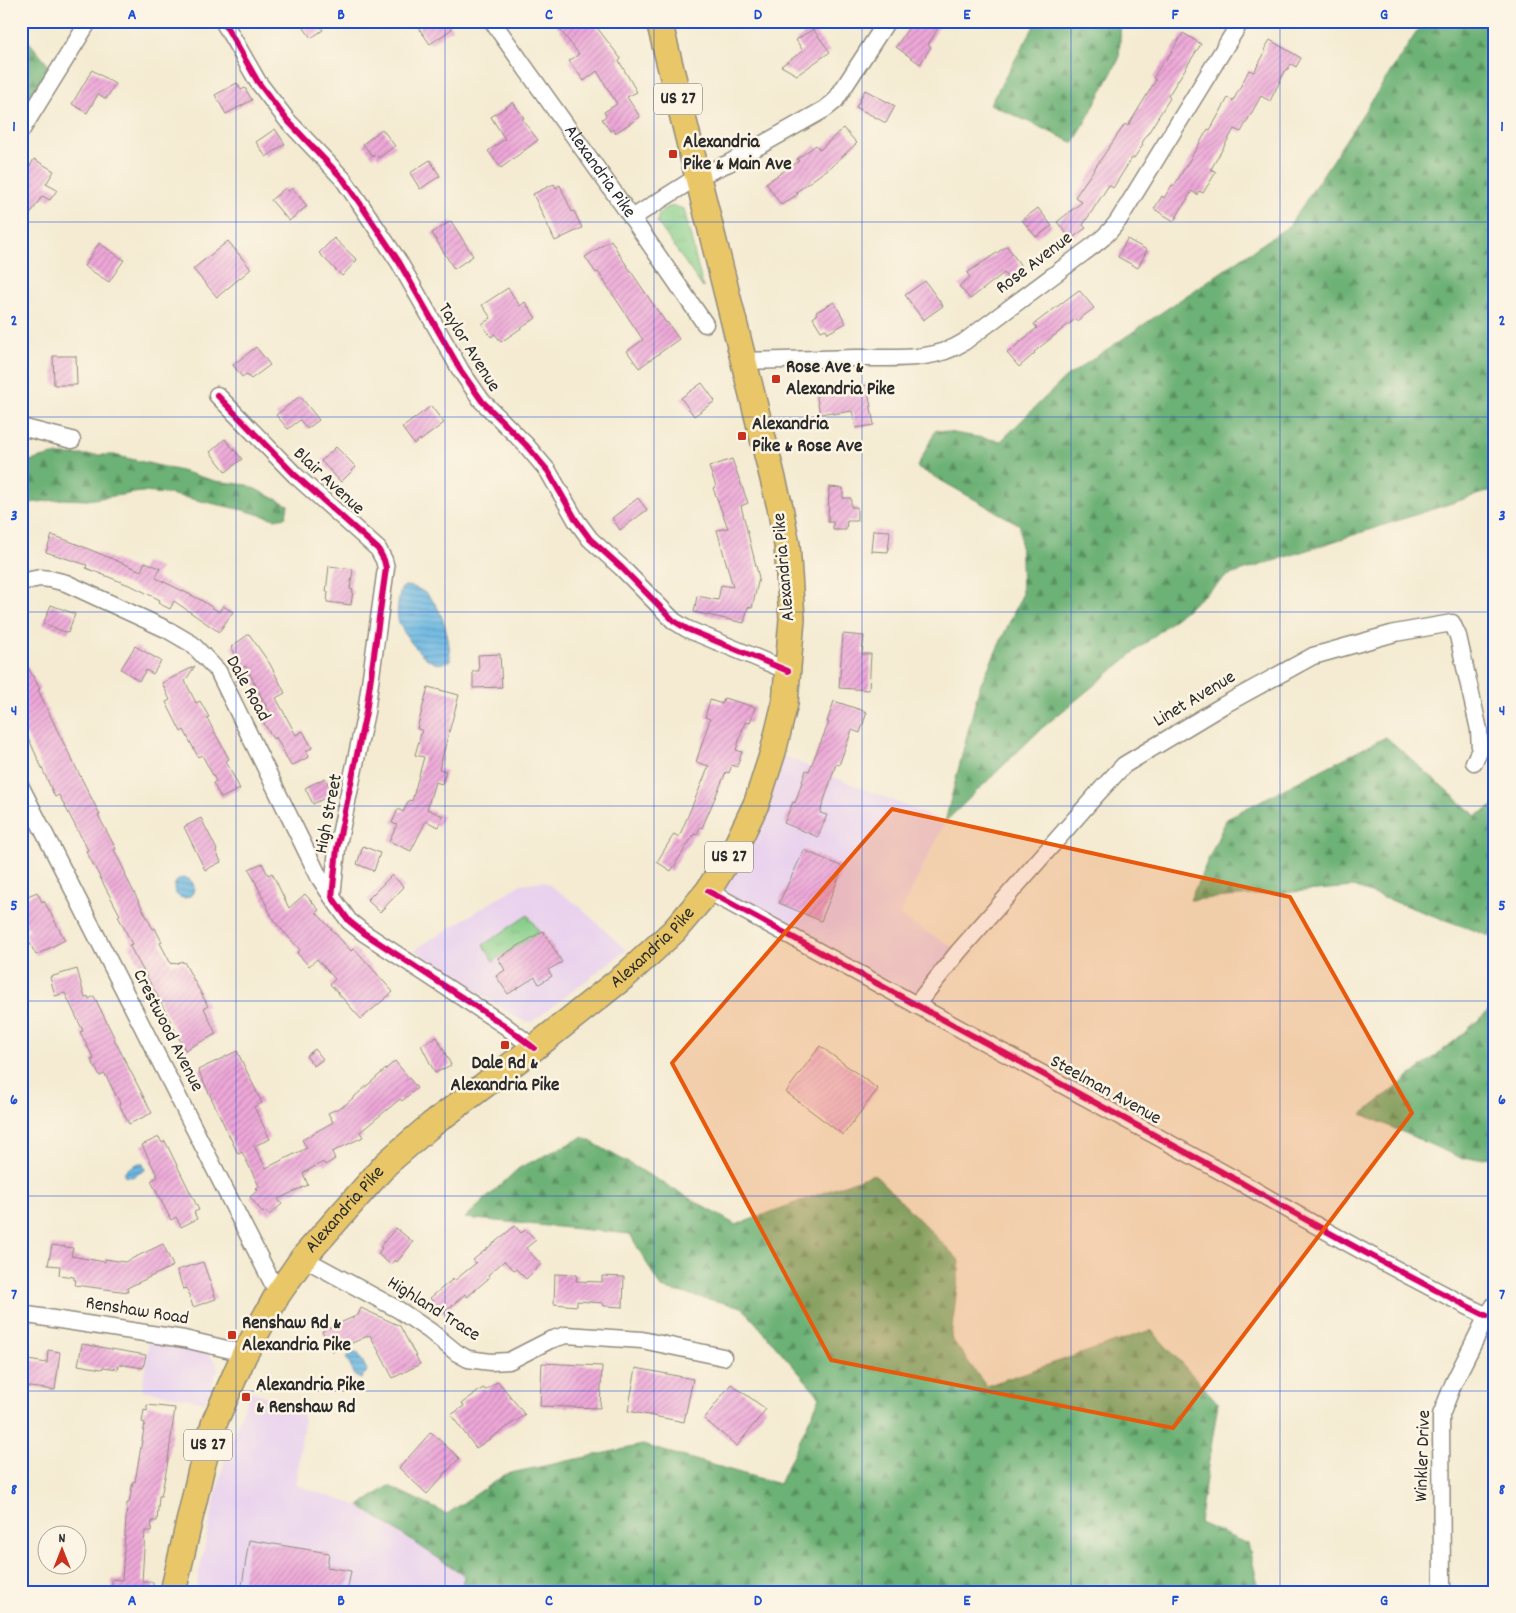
<svg xmlns="http://www.w3.org/2000/svg" width="1516" height="1613" font-family="Dekko,sans-serif">
	<style>
		.built { fill: #e9d2ee }
		.grass { fill: url(#grass-tufts); stroke: #587c5a }
		.forest { fill: url(#forest-firs); stroke: #4c6e50 }
		.water { fill: url(#water-rules); stroke: #4a7187 }
		.building { fill: url(#building-hatch) }
		.lines { fill: none; stroke-linecap: round; stroke-linejoin: round }
		.street-casing { stroke: #908b7e; stroke-width: 19 }
		.primary-casing { stroke: #908b7e; stroke-width: 28 }
		.street { stroke: #fff; stroke-width: 16 }
		.primary { stroke: #e9c769; stroke-width: 25 }
		.cycleway-casing { stroke: #fcf5e5; stroke-width: 9 }
		.cycleway { stroke: #d6006c; stroke-width: 6 }
		.marked { fill: #e8590c; fill-opacity: 0.2; stroke: #e8590c; stroke-width: 4; stroke-linejoin: round }
		.grid { fill: none; stroke: #1d4ed8; stroke-width: 1; stroke-opacity: 0.55 }
		.poi-dot { fill: #c8321e; stroke: #fcf5e5; stroke-width: 2 }
		.labels { text-anchor: middle; dominant-baseline: central; stroke-width: 5; stroke-linejoin: round; paint-order: stroke }
		.shield { fill: #fcf5e5; stroke: #6a6863; stroke-width: 1 }
		.shield-label { font-size: 18px; font-weight: bold; fill: #2b2b2b }
		.poi-label { font-size: 19px; font-weight: bold; fill: #2b2b2b; stroke: #fcf5e5; text-anchor: start }
		.street-label { font-size: 19px; fill: #2b2b2b; stroke: #fcf5e5 }
		.neatline { fill: none; stroke: #1d4ed8; stroke-width: 2 }
		.grid-label { font-size: 16px; text-anchor: middle; font-weight: bold; fill: #1d4ed8 }
	</style>
	<defs>
		<pattern id="grass-tufts" width="24" height="20" patternUnits="userSpaceOnUse" patternTransform="scale(1.25)"><rect width="24" height="20" fill="#86ce89"/><path d="M3 7l-1-3M5 7V3M7 7l1-3M15 17l-1-3M17 17v-4M19 17l1-3" fill="none" stroke="#74b176"/></pattern>
		<pattern id="forest-firs" width="22" height="20" patternUnits="userSpaceOnUse" patternTransform="scale(1.25)"><rect width="22" height="20" fill="#6cb175"/><path d="M5 1l3.5 6h-7zM16 11l3.5 6h-7z" fill="#599060"/></pattern>
		<pattern id="water-rules" width="6" height="5" patternUnits="userSpaceOnUse" patternTransform="scale(1.25)"><rect width="6" height="5" fill="#69b7e3"/><path d="M0 2.5h6" fill="none" stroke="#5795b8"/></pattern>
		<pattern id="building-hatch" width="6" height="6" patternUnits="userSpaceOnUse" patternTransform="scale(1.25)"><rect width="6" height="6" fill="#eea8d9"/><path d="M-1 1l2-2M0 6l6-6M5 7l2-2" fill="none" stroke="#c189b0"/></pattern>
	</defs>
	<rect width="100%" height="100%" fill="#fcf5e5"/>
	<filter id="ink" filterUnits="userSpaceOnUse"><feTurbulence type="fractalNoise" baseFrequency=".02" numOctaves="2"/><feDisplacementMap in="SourceGraphic" scale="10" xChannelSelector="R" yChannelSelector="G"/><feConvolveMatrix kernelMatrix="1 2 1 2 8 2 1 2 1" color-interpolation-filters="sRGB"/></filter>
	<filter id="wash" filterUnits="userSpaceOnUse"><feTurbulence type="fractalNoise" baseFrequency=".0096" numOctaves="4" result="noise"/><feDisplacementMap in="SourceGraphic" scale="20" xChannelSelector="R" yChannelSelector="G"/><feGaussianBlur stdDeviation="1.12" result="paint"/><feColorMatrix in="noise" values="0 0 0 0 0 0 0 0 0 0 0 0 0 0 0 0 0 1.4 0 .05"/><feComposite in="paint" operator="in"/></filter>
	<g filter="url(#wash)">
		<rect width="100%" height="100%" fill="#f4ebd2"/>
		<path class="built" d="M773,752L945,822L899,916L959,951L916,1005L708,891Z
			M544,881L580,907L626,950L532,1022L523,1021L499,1006L414,950L521,884Z
			M149,1341L197,1349L209,1355L216,1362L218,1370L205,1402L142,1390Z
			M250,1391L299,1408L304,1420L296,1485L359,1506L465,1575L461,1592H195L217,1489L227,1453Z"/>
		<path class="grass" d="M674,206L684,209L703,288L657,222C659,210 663,208 674,206Z
			M528,915L540,933L498,958L494,962L483,945Z"/>
		<path class="forest" d="M1037,21H1121L1119,59L1074,143L990,104Z
			M1424,21H1495V489L1227,576L1042,728L945,822L979,688L1022,595L1020,525L917,467L936,430L1001,441L1065,378L1289,226Z
			M21,32L49,66L21,113Z
			M53,455H114L181,471L215,481L247,485L288,505L286,517L275,519L243,510L169,494L141,492L87,500L63,499L21,504V463Z
			M1386,737L1476,816L1495,805V938L1354,887L1190,900L1227,818Z
			M1495,1005V1157L1463,1159L1362,1114L1457,1039Z
			M583,1137L736,1225L874,1174L960,1261L951,1338L986,1386L1151,1330L1218,1403L1199,1523L1248,1544L1260,1592H461L464,1575L359,1506L389,1486L447,1514L506,1474L643,1445L779,1484L820,1397L742,1307L661,1288L630,1234L465,1218L519,1168Z"/>
		<path class="water" d="M405,586C439,587 450,633 450,661C445,662 440,665 435,663C422,659 401,632 398,619C396,610 399,598 401,589Z
			M174 888a10 10 0 1 1 20 0a10 10 0 1 1-20 0Z
			M139,1163L143,1164L145,1170L132,1177L125,1176L124,1173L126,1170Z
			M355,1352L358,1353L367,1370L366,1373L362,1376L363,1378L360,1379L359,1377H356L346,1357Z"/>
		<g id="blocks">
			<path class="building" d="M299,21H317L323,30L311,38Z
				M427,21H448L452,29L430,44L418,27Z
				M553,21H592L621,59L619,61L637,92L627,97L640,117L615,133L613,129L610,131L602,119L606,116L604,112L617,104L597,71L584,81L569,61L579,54Z
				M913,21H942L928,45L931,47L920,64L896,47Z
				M813,29L830,52L797,75L781,66L803,51L796,40Z
				M1183,33L1201,44L1168,96L1170,98L1142,143L1143,145L1134,158H1132L1113,188L1109,185L1083,225L1086,228L1071,239L1057,222L1082,202L1075,197L1125,124L1128,126L1156,80L1153,78L1164,61L1165,62Z
				M1270,40L1301,58L1296,67L1291,64L1287,70L1286,69L1270,101L1261,96L1241,132L1234,129L1211,169L1216,172L1203,193L1199,191L1197,195L1192,191L1174,221L1154,209L1162,196L1164,198L1172,185L1174,186L1208,129L1210,130L1228,98L1233,101L1249,70L1254,72L1266,51L1264,50Z
				M92,70L115,84L106,99L98,94L87,113L72,104Z
				M237,83L241,90L245,88L252,100L226,114L215,95Z
				M865,90L895,106L886,123L856,107Z
				M513,102L524,118L522,119L538,140L501,168L488,151L505,139L491,117Z
				M843,128L857,143L832,166L796,192L798,194L781,205L766,183L799,161L797,159L816,145L820,150Z
				M275,129L285,144L266,157L256,142Z
				M382,129L395,146L379,158L376,154L373,157L363,144Z
				M34,159L54,171L46,184L57,190L50,200L42,196L21,229V161L30,166Z
				M430,160L440,176L420,189L410,173Z
				M554,184L556,188L560,185L572,212L574,211L582,228L555,241L533,194Z
				M285,188L288,191L292,188L307,206L289,221L271,200Z
				M1038,208L1052,226L1036,237L1022,220Z
				M451,221L473,256L454,269L432,233Z
				M334,238L357,260L342,276L319,253Z
				M1127,239L1147,250L1138,268L1118,257Z
				M611,240L621,257L666,323L667,322L679,339L639,368L627,351L643,340L598,272L596,273L585,257Z
				M228,241L251,269L217,297L193,269Z
				M99,243L124,260L109,282L84,266Z
				M1007,246L1025,272L1010,282L1004,273L970,299L959,286L970,277L967,273Z
				M925,281L943,306L923,320L905,295Z
				M508,288L520,306L525,302L536,318L501,342L495,334L491,337L482,324L491,318L482,305Z
				M1079,290L1094,308L1077,321L1075,319L1034,352L1035,353L1019,367L1007,353L1037,328L1034,324Z
				M834,302L846,323L828,333L826,329L821,331L813,318L817,315L816,312Z
				M256,347L270,365L251,379L246,374L242,377L233,365Z
				M53,356H76L77,385H54Z
				M702,383L715,401L694,416L681,398Z
				M840,384L841,389L867,385L874,425L856,428L852,411L832,414V412L820,414L816,393L826,392L825,387Z
				M300,396L319,420L307,429L300,420L288,429L276,415Z
				M431,406L444,423L420,441V439L414,444L402,428Z
				M225,439L242,459L226,472L210,452Z
				M336,447L356,467L341,482L321,461Z
				M732,459L748,503L741,506L759,578L752,608L748,607L744,623L694,612L697,596L718,600L721,585L733,587L717,530L728,528L713,488L716,486L709,467Z
				M829,487L843,488V498H851V507H857V521H847L846,530H833V522H828Z
				M638,498L647,510L620,530L612,518Z
				M873,530L890,531L888,552L871,551Z
				M52,535L74,543L141,571L145,562L160,568L156,578L201,600L219,612L223,606L233,612L219,632L174,601L170,609L158,603L160,600L134,587L86,568L87,565L46,552Z
				M329,566L353,569L350,589L353,590L351,605L327,602L328,592H326Z
				M51,605L75,614L68,633L43,624Z
				M249,634L270,664L285,693L276,698L296,735L303,731L312,748L306,751L309,757L291,766L276,737L273,739L264,723L262,716L269,712L246,666L242,668L233,655L235,653L231,647Z
				M843,634L864,636L862,654H871L869,690L839,688Z
				M135,646L161,661L153,674L146,670L139,681L121,669Z
				M500,654L502,687L473,688V671H479L478,655Z
				M21,655L40,689L38,690L59,734L100,815H98L116,849L114,850L126,874L125,875L153,929L155,928L162,942L160,943L171,964L174,963L175,964L182,961L183,963L184,962L208,1006L204,1008L216,1034L185,1050L158,997L129,945L132,944L118,916L120,915L86,851L88,850L59,795L55,797L27,735H25L21,727Z
				M195,666L185,681L196,703L200,701L209,717L207,718L229,759L226,761L240,789L221,798L213,783L216,781L202,755L198,757L184,730L181,732L166,702L170,700L162,683Z
				M428,687L459,695L439,769L446,771L442,784L435,782L427,809L443,816L438,827L426,821L411,851L389,841L397,825L392,823L398,809L403,812L409,800L412,801L424,757L415,755L422,730L417,729Z
				M724,698L755,707L750,723L745,722L736,750L742,752L737,767L732,765L729,773L726,772L702,828L700,827L697,835L694,834L671,871L657,862L674,834L679,837L709,766L696,762L710,719L705,717L710,700L722,704Z
				M834,701L867,712L860,733L852,730L839,765L836,764L820,813L827,815L818,837L784,823L793,802L795,803L806,770L809,771L829,722H827Z
				M325,778L333,794L313,804L305,788Z
				M201,818L217,850L216,851L221,862L205,870L184,827Z
				M363,846L380,853L374,871L357,864Z
				M804,850L843,867L821,921L779,903Z
				M262,863L268,875L272,873L289,908L305,894L319,910L316,912L351,951L354,948L393,992L361,1019L330,984L335,979L317,959L309,966L297,953L300,950L274,921L249,869Z
				M392,875L404,887L380,912L367,900Z
				M37,892L42,902L44,901L65,940L36,955L25,934L30,931L21,913V899Z
				M543,931L562,962L548,970L552,976L539,984L535,977L508,994L496,976L505,970L498,958Z
				M77,969L85,998L88,996L89,999L94,996L115,1039H114L152,1113L129,1124L119,1104L120,1103L105,1074L100,1076L91,1060L94,1059L80,1032L83,1031L65,993L55,996L50,977Z
				M437,1037L451,1065L435,1073L421,1045Z
				M820,1046L878,1089L843,1135L786,1092Z
				M315,1049L323,1059L314,1066L306,1056Z
				M237,1051L262,1103L254,1107L270,1139L254,1146L266,1168L307,1148L302,1140L333,1122L328,1113L345,1105L395,1061L417,1088L402,1101L400,1099L360,1132L363,1137L332,1152L335,1159L325,1165L323,1162L303,1173L308,1185L278,1199L282,1204L269,1215L266,1211L263,1213L250,1197L258,1190L256,1188L259,1186L242,1152L238,1154L198,1070Z
				M159,1137L162,1143L165,1141L199,1210L194,1212L197,1219L181,1227L176,1217L171,1220L151,1181L158,1177L142,1145Z
				M515,1226L521,1233L526,1230L536,1240L526,1248L541,1264L526,1279L516,1269L514,1270L504,1261L488,1275L489,1278L467,1297L465,1294L443,1314L430,1298L453,1279L454,1281L476,1263L473,1260Z
				M396,1228L413,1242L397,1262L394,1260L391,1265L378,1254L382,1248L380,1247Z
				M163,1244L173,1266L127,1288L128,1292L75,1285L76,1280H74V1277L59,1275L60,1266L48,1265L52,1245L73,1248L71,1256L105,1262V1259L125,1262Z
				M203,1262L216,1299L193,1307L187,1288L183,1289L177,1270Z
				M555,1274L577,1275L576,1281L602,1282V1276L624,1277L623,1307L604,1306L603,1303L577,1301V1306L554,1304Z
				M361,1308L400,1326L420,1364L393,1378L370,1335L332,1352L322,1331L358,1315Z
				M82,1344L146,1355L143,1368L119,1364L118,1369L103,1367L102,1369L78,1365Z
				M48,1350L60,1352L55,1390L21,1386V1359L47,1363Z
				M542,1363L602,1366L600,1408L540,1406Z
				M636,1368L693,1379L684,1422L628,1411Z
				M498,1381L525,1415L476,1448L451,1415L464,1406L462,1403L483,1388L486,1390Z
				M731,1384L766,1409L737,1446L704,1419Z
				M147,1405L175,1408L167,1467L161,1496H159L157,1521H152L151,1531H145L142,1582H153V1592H112V1579L122,1580L127,1503H129L133,1481L135,1482L145,1423L142,1422L144,1410L147,1411Z
				M431,1432L459,1458L427,1494L399,1468Z
				M249,1540L329,1553L327,1567L351,1571L347,1592H241Z"/>
		</g>
	</g>
	<g filter="url(#ink)">
		<use href="#blocks" fill-opacity="0" stroke="#908b7e" stroke-width="1"/>
		<g class="lines">
			<g class="street-casing">
				<g id="street">
					<path d="M223,21L258,82L287,120L343,179L361,205L399,262L461,371L482,401L526,445L548,471L576,520L590,539L622,568L674,621L687,629L788,671"/>
					<path id="s1" d="M492,21L632,218L705,324"/>
					<path d="M21,131L89,21"/>
					<path d="M632,218L697,177L729,163L825,109L835,101L887,21"/>
					<path d="M743,361C781,360 818,359 855,358C892,357 931,363 964,342L1082,254C1097,243 1107,236 1118,221L1241,21"/>
					<path d="M217,395L295,475L378,549L384,560L386,568L366,712L337,849L332,897L349,921L364,933L504,1025L534,1048"/>
					<path d="M21,427L72,440"/>
					<path d="M21,582L40,578L50,579L66,583L92,595L168,630L192,644L218,671L319,877L332,897"/>
					<path d="M21,787L278,1294"/>
					<path d="M708,891L1242,1183C1323,1230 1404,1275 1487,1316"/>
					<path d="M916,1005L959,951L1097,794L1124,765L1222,706L1313,656L1395,633L1452,623L1458,636L1479,730L1480,750L1474,762"/>
					<path d="M303,1258L399,1310L430,1331L457,1353L468,1359L491,1362L509,1361L550,1340L566,1335L642,1340L723,1357"/>
					<path d="M21,1314L184,1339L231,1350L244,1355"/>
					<path d="M1442,1592L1441,1415L1454,1382L1487,1316L1495,1304"/>
				</g>
			</g>
			<g class="primary-casing">
				<g id="primary">
					<path id="s2" d="M173,1592L201,1470L215,1421L244,1355L278,1294L303,1258L387,1163L431,1125L534,1048L626,975L674,931L708,891L737,844L757,802L773,752L785,703L792,619L787,545L780,507L659,21"/>
				</g>
			</g>
			<use href="#street" class="street"/>
			<use href="#primary" class="primary"/>
			<g class="cycleway-casing">
				<path id="cycleway" d="M223,21L258,82L287,120L343,179L361,205L399,262L461,371L482,401L526,445L548,471L576,520L590,539L622,568L674,621L687,629L788,671
					M217,395L295,475L378,549L384,560L386,568L366,712L337,849L332,897L349,921L364,933L504,1025L534,1048
					M708,891L1242,1183C1323,1230 1404,1275 1487,1316"/>
			</g>
			<use href="#cycleway" class="cycleway"/>
		</g>
	</g>
	<path class="marked" d="M892,809L1290,897L1412,1113L1173,1428L831,1360L672,1063Z"/>
	<path class="grid" d="M236,21V1592M445,21V1592M654,21V1592M862,21V1592M1071,21V1592M1280,21V1592M21,222H1495M21,417H1495M21,612H1495M21,806H1495M21,1001H1495M21,1196H1495M21,1391H1495"/>
	<g class="poi-dot">
		<rect x="668" y="149" width="10" height="10" rx="2.5"/>
		<rect x="771" y="374" width="10" height="10" rx="2.5"/>
		<rect x="737" y="431" width="10" height="10" rx="2.5"/>
		<rect x="500" y="1040" width="10" height="10" rx="2.5"/>
		<rect x="227" y="1330" width="10" height="10" rx="2.5"/>
		<rect x="241" y="1392" width="10" height="10" rx="2.5"/>
	</g>
	<g class="labels">
		<g class="shield">
			<rect x="654" y="83.5" width="48" height="31" rx="4"/>
			<rect x="705" y="841.5" width="48" height="31" rx="4"/>
			<rect x="184" y="1429.5" width="48" height="31" rx="4"/>
		</g>
		<g class="shield-label">
			<text x="678" y="99">US 27</text>
			<text x="729" y="857">US 27</text>
			<text x="208" y="1445">US 27</text>
		</g>
		<g class="poi-label">
			<text x="683" y="143">Alexandria<tspan x="683" dy="22">Pike &amp; Main Ave</tspan></text>
			<text x="786" y="368">Rose Ave &amp;<tspan x="786" dy="22">Alexandria Pike</tspan></text>
			<text x="752" y="425">Alexandria<tspan x="752" dy="22">Pike &amp; Rose Ave</tspan></text>
			<text x="505" y="1064" text-anchor="middle">Dale Rd &amp;<tspan x="505" dy="22">Alexandria Pike</tspan></text>
			<text x="242" y="1324">Renshaw Rd &amp;<tspan x="242" dy="22">Alexandria Pike</tspan></text>
			<text x="256" y="1386">Alexandria Pike<tspan x="256" dy="22">&amp; Renshaw Rd</tspan></text>
		</g>
		<g class="street-label">
			<text stroke="none"><textPath href="#s1" startOffset="185">Alexandria Pike</textPath></text>
			<text transform="translate(1035 264) rotate(-37)">Rose Avenue</text>
			<text transform="translate(468 348) rotate(58)">Taylor Avenue</text>
			<text transform="translate(328 482) rotate(43)">Blair Avenue</text>
			<text transform="translate(785 567) rotate(-95)">Alexandria Pike</text>
			<text transform="translate(247 689) rotate(61)">Dale Road</text>
			<text transform="translate(1195 700) rotate(-31)">Linet Avenue</text>
			<text transform="translate(330 814) rotate(-79)">High Street</text>
			<text stroke="none"><textPath href="#s2" startOffset="831">Alexandria Pike</textPath></text>
			<text transform="translate(167 1031) rotate(63)">Crestwood Avenue</text>
			<text transform="translate(1105 1091) rotate(29)">Steelman Avenue</text>
			<text stroke="none"><textPath href="#s2" startOffset="426">Alexandria Pike</textPath></text>
			<text transform="translate(433 1310) rotate(32)">Highland Trace</text>
			<text transform="translate(137 1312) rotate(9)">Renshaw Road</text>
			<text transform="translate(1424 1456) rotate(-88)">Winkler Drive</text>
		</g>
	</g>
	<rect width="1516" height="1613" fill="none" stroke="#fcf5e5" stroke-width="55"/>
	<g transform="translate(62 1550)"><circle r="24" fill="#fcf5e5" stroke="#a8a49b"/>
	<path d="M0-4L9 19L0 12L-9 19Z" fill="#c8321e"/>
	<text y="-8" font-size="14" font-weight="bold" text-anchor="middle" fill="#2b2b2b">N</text>
	</g>
	<rect x="28" y="28" width="1460" height="1558" class="neatline"/>
	<g class="grid-label">
		<text x="132" y="19">A</text>
		<text x="341" y="19">B</text>
		<text x="549" y="19">C</text>
		<text x="758" y="19">D</text>
		<text x="967" y="19">E</text>
		<text x="1175" y="19">F</text>
		<text x="1384" y="19">G</text>
		<text x="14" y="131">1</text>
		<text x="1502" y="131">1</text>
		<text x="14" y="325">2</text>
		<text x="1502" y="325">2</text>
		<text x="14" y="520">3</text>
		<text x="1502" y="520">3</text>
		<text x="14" y="715">4</text>
		<text x="1502" y="715">4</text>
		<text x="14" y="910">5</text>
		<text x="1502" y="910">5</text>
		<text x="14" y="1104">6</text>
		<text x="1502" y="1104">6</text>
		<text x="14" y="1299">7</text>
		<text x="1502" y="1299">7</text>
		<text x="14" y="1494">8</text>
		<text x="1502" y="1494">8</text>
		<text x="132" y="1605">A</text>
		<text x="341" y="1605">B</text>
		<text x="549" y="1605">C</text>
		<text x="758" y="1605">D</text>
		<text x="967" y="1605">E</text>
		<text x="1175" y="1605">F</text>
		<text x="1384" y="1605">G</text>
	</g>
</svg>
